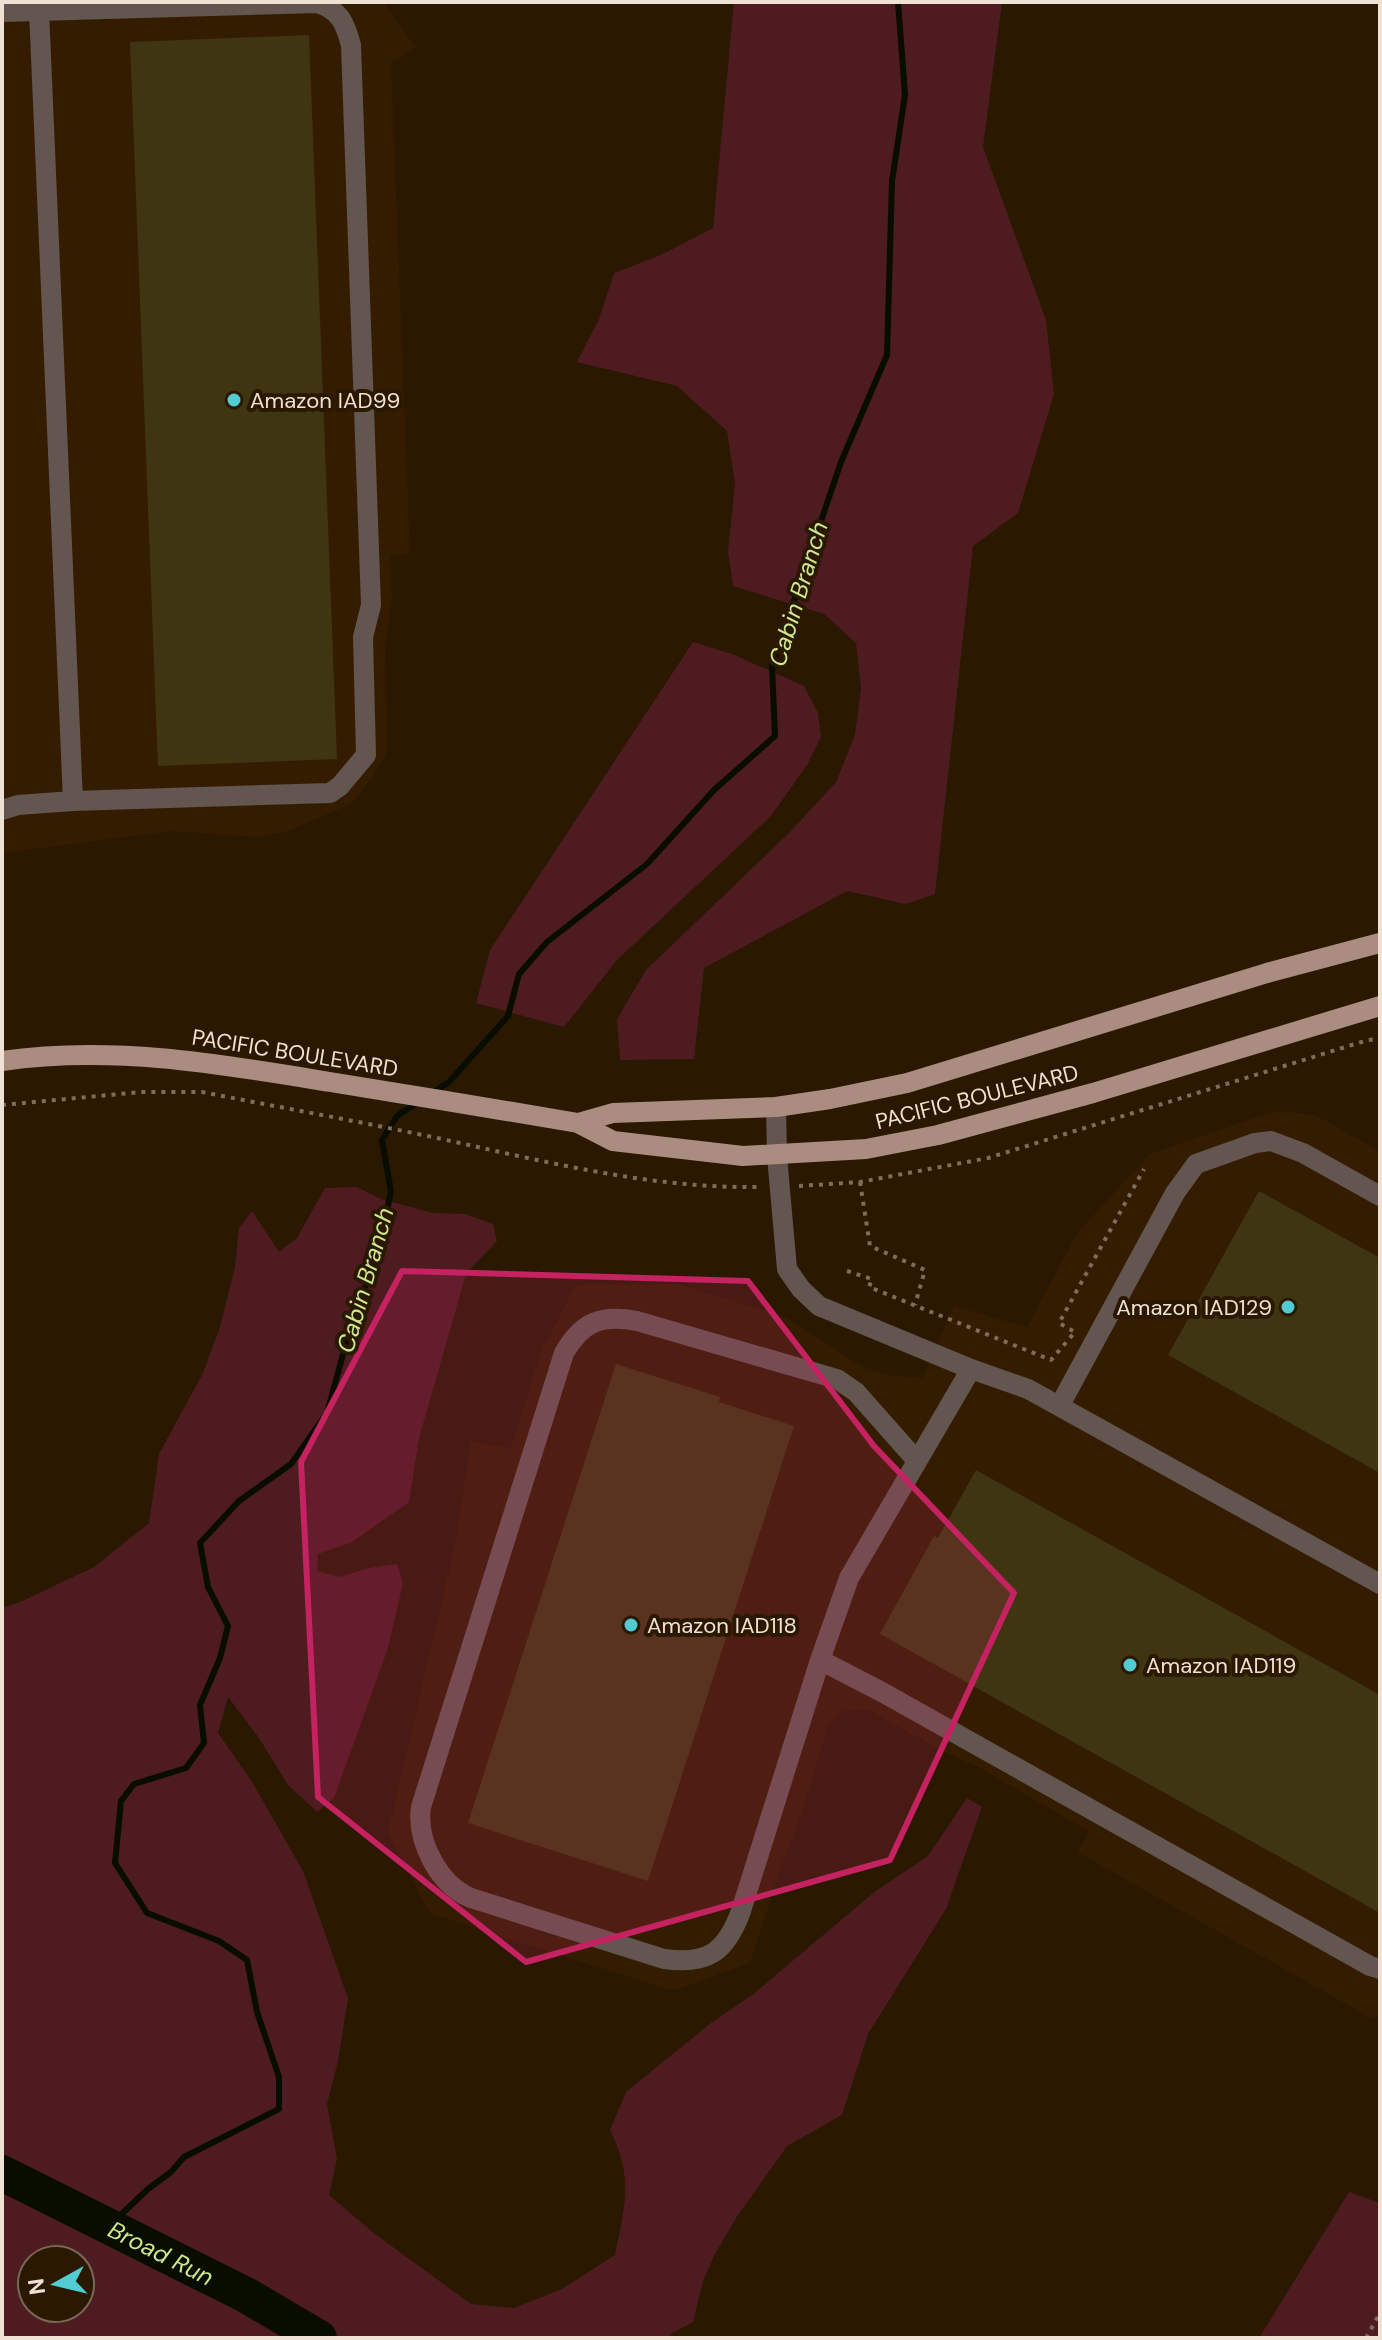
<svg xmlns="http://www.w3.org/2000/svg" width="1382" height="2340" font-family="'DM Sans',sans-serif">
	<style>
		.built { fill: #341c00 }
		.green { fill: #4e1b20; fill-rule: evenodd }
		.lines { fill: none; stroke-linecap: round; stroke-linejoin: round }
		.stream { stroke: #080d00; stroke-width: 6 }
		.river { stroke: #080d00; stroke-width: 36 }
		.building { fill: #3f3611 }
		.path { stroke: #7e6d5a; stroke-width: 4; stroke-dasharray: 4 6; stroke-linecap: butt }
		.minor { stroke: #63554f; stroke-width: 20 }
		.major { stroke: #ab8c80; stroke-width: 20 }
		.marked { fill: #c42261; fill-opacity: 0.2; stroke: #c42261; stroke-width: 6; stroke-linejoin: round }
		.poi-dot { fill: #51ccd3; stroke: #2b1801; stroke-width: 3 }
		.labels { text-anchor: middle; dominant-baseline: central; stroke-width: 8; stroke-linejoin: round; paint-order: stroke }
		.poi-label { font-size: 22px; fill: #efe1d3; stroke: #2b1801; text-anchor: start }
		.street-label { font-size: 22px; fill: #efe1d3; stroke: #2b1801 }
		.water-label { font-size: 24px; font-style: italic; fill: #cee88c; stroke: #2b1801 }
	</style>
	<rect width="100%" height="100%" fill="#2b1801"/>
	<path class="built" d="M2,2H383L416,47L391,62L410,554L390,555L392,597L385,650L387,752L374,775L351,804L286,832L257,837L172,831L2,853Z
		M1290,1111L1317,1116L1380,1151V2015L1373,2019L1077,1852L1090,1832L980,1768L945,1752L870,1711L860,1709L845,1710L835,1715L828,1726L797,1827L783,1861L750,1963L673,1991L435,1915L428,1910L388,1833L455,1545L471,1442L511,1448L542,1350L576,1285L678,1284L787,1318L861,1366L887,1375L923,1378L954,1306L1027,1327L1078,1232L1150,1154L1254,1118L1274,1112Z"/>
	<path class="green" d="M734,2H1002L983,147L1046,320L1054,394L1018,513L973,546L935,894L906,904L847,891L704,968L694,1059L620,1060L617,1019L646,970L790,832L836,782L855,735L861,688L856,643L824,614L733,586L728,552L735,484L727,431L677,386L577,362L599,319L614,273L661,255L713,228Z
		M693,642L732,654L804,686L818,713L821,737L807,765L771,816L617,960L564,1027L476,1003L490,950Z
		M357,1187L381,1199L433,1213L465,1214L493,1224L497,1241L466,1274L419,1438L409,1502L352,1542L318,1554L317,1571L339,1577L369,1568L397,1564L403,1583L388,1648L334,1798L317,1812L288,1785L259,1738L228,1697L218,1733L251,1780L303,1871L348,1998L338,2061L327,2104L337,2159L329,2195L375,2234L471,2304L514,2308L562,2289L615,2255C625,2206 634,2178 610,2130L626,2092L711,2023L752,1995L877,1890L928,1856L967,1798L982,1807L946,1909L868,2034L842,2115L787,2146L775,2163L736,2218L714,2256L703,2281L693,2322L671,2334L670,2338H2V1608L20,1602L94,1567L149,1523L159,1454L203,1373L220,1327L235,1267L239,1228L252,1211L279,1252L297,1238L325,1188ZM32,2260H80V2308H32Z
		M1349,2192L1380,2203V2338H1259Z"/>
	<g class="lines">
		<path class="stream" d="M431,1094L449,1082L508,1016L519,974L547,942L647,864L714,790L775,736L772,666L841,462L887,355L892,181L905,95L898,2
			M108,2227L148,2189L171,2172L184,2157L279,2109V2077L257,2012L247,1960L219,1941L147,1913L115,1863L121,1801L134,1784L186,1768L204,1743L200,1705L220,1658L228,1626L208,1587L200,1543L239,1501L291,1464L327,1413L351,1325L376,1258L391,1192L382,1140L397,1116L418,1102"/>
		<path class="river" id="s1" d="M2,2173L246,2295L319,2338"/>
	</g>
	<path class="building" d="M309,35L337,759L158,766L130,42Z
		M1259,1191L1380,1258V1473L1168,1355Z
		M616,1364L720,1397L719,1402L794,1426L648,1881L468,1823Z
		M976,1470L1380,1695V1913L880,1634L934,1536L938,1538Z"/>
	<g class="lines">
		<path class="path" d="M2,1105L141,1092H202C288,1109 374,1124 460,1143C558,1165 661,1189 762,1187
			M860,1182L870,1246L925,1270L915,1305
			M799,1186L860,1182L988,1158L1368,1040L1380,1039
			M847,1271L872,1279L869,1287L1051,1360L1075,1332L1059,1323L1144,1169
			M1366,2338L1380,2313"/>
		<path class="minor" d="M39,10L73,801
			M2,12L317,3C340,10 345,23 351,45L371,605L363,637L366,755L340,786L330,793L73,801L18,805L2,810
			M776,1107L777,1156L787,1269L801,1289L819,1306L971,1369L1028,1389L1380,1584
			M1060,1405L1175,1193L1196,1164L1255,1143L1271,1141L1303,1153L1380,1196
			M917,1461L856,1392L837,1379L637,1321C601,1314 582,1322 564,1353L421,1807C416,1841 439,1885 471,1898L664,1959C708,1965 726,1952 741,1911L820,1660L849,1578L971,1369
			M820,1660L882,1692L1370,1966L1380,1969"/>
		<path class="major" d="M2,1061C113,1045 221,1064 330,1082C413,1095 495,1109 578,1123L613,1141L743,1156L866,1149L938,1135L1093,1093L1380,1006
			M578,1123L613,1113L776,1107L830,1099L907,1083L1267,973L1380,943"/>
	</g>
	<path class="marked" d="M402,1271L748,1281L874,1446L1014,1593L890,1860L526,1962L318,1797L301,1462Z"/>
	<g class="poi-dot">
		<circle cx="234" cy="400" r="8"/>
		<circle cx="1288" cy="1307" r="8"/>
		<circle cx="631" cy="1625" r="8"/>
		<circle cx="1130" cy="1665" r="8"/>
	</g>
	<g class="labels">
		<g class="poi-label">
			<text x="250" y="400">Amazon IAD99</text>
			<text x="1272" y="1307" text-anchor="end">Amazon IAD129</text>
			<text x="647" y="1625">Amazon IAD118</text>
			<text x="1146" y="1665">Amazon IAD119</text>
		</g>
		<g class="street-label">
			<text transform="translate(295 1053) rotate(9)">PACIFIC BOULEVARD</text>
			<text transform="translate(977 1097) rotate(-14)">PACIFIC BOULEVARD</text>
		</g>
		<g class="water-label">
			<text transform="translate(798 594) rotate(-73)">Cabin Branch</text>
			<text transform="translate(365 1280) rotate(-74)">Cabin Branch</text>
			<text stroke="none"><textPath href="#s1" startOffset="178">Broad Run</textPath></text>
		</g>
	</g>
	<rect width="1382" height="2340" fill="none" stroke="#efe1d3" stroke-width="8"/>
	<g transform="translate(56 2284) rotate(262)"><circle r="38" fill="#2b1801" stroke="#796855" stroke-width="2"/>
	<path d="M0-6L14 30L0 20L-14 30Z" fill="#51ccd3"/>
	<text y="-12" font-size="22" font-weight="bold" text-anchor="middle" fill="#efe1d3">N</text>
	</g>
</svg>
